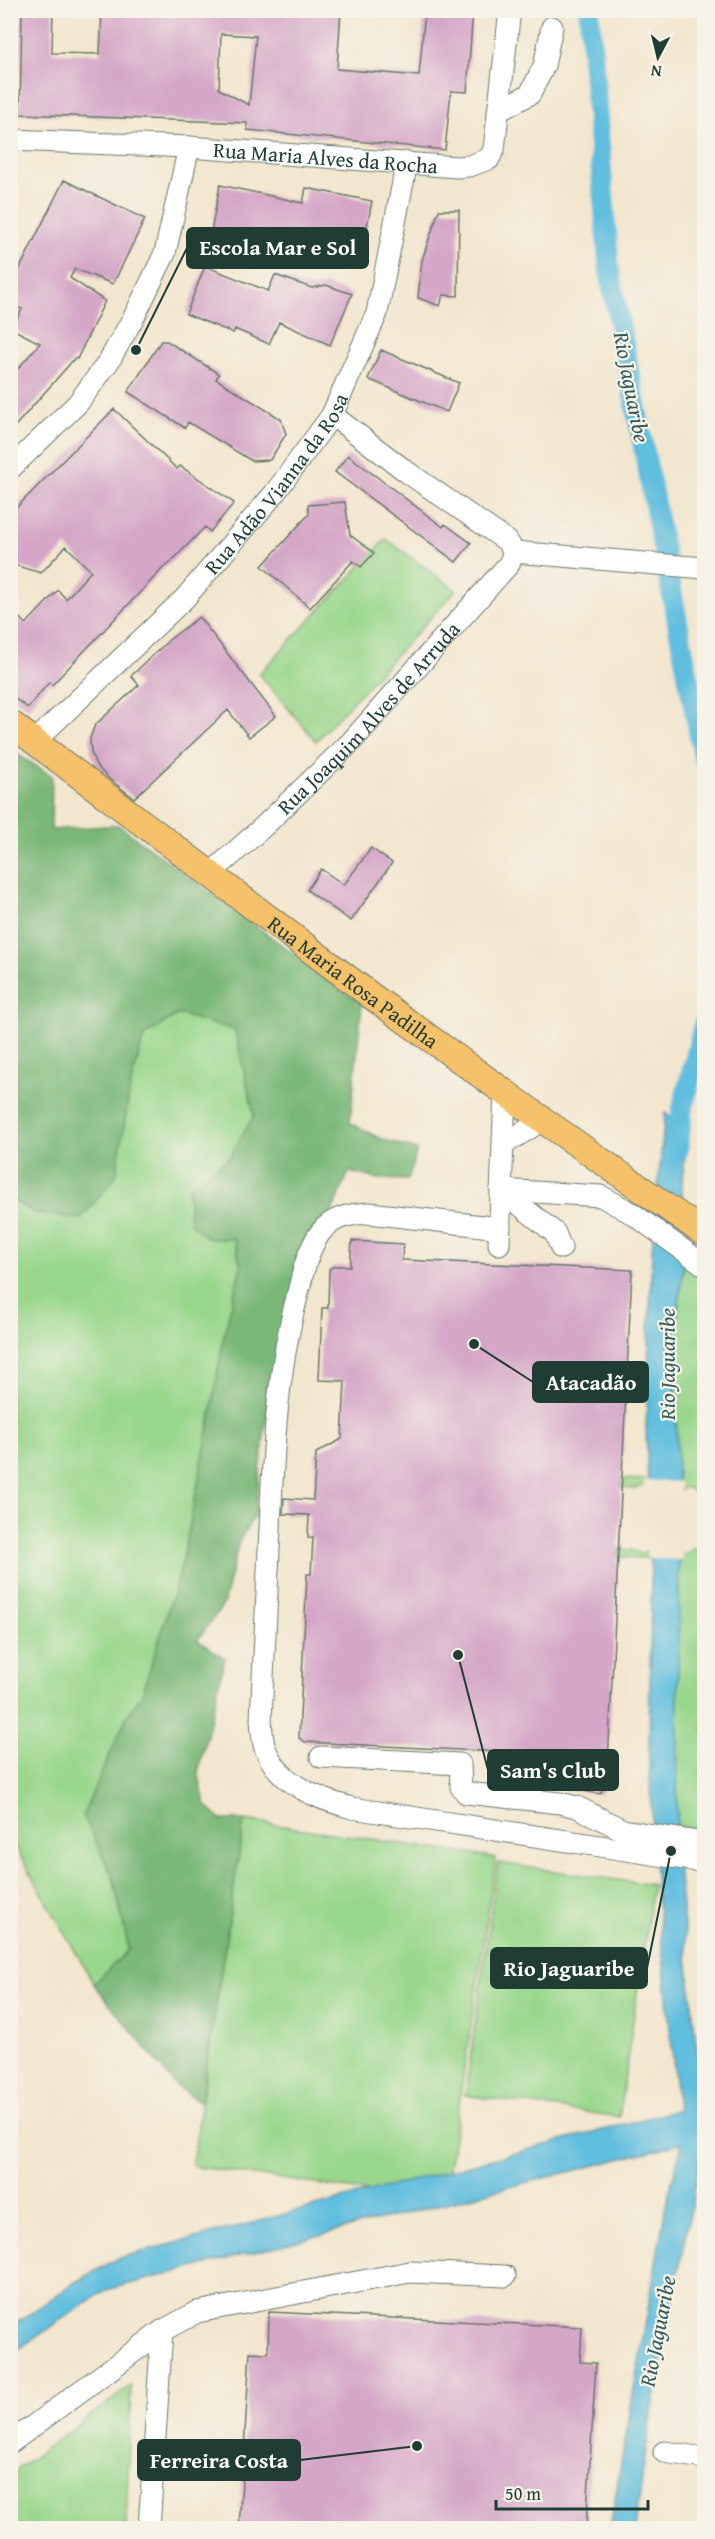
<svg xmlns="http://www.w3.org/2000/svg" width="715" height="2539" font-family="'Gentium Book Plus',serif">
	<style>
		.green { fill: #99d78c; stroke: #5c8a60; stroke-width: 1.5 }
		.forest { fill: #7ab878; stroke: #4c7a56; stroke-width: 1.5 }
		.water { fill: #60bede; stroke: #407e89; stroke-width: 1.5 }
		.pier { fill: #f3e6ce }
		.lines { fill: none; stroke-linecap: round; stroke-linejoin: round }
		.canal { stroke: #60bede; stroke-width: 21 }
		.building { fill: #d4a6c7; fill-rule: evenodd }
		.minor-casing { stroke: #69786a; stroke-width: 23 }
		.major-casing { stroke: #69786a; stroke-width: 28 }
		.minor { stroke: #fff; stroke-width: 21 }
		.major { stroke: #f5c16b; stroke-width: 26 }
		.labels { text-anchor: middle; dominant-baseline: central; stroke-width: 4.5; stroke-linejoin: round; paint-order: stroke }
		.street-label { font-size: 21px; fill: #1f3d34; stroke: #f7f3e8 }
		.water-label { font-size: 22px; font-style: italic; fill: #2f5d5e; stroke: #f7f3e8 }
		.leader { fill: none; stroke: #1f3d34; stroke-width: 2 }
		.callout-dot { fill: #1f3d34; stroke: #f7f3e8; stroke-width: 2 }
		.callout { fill: #1f3d34; stroke: #1f3d34; stroke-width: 2 }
		.callout-label { font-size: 22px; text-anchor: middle; font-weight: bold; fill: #fff }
	</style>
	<rect width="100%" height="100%" fill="#f7f3e8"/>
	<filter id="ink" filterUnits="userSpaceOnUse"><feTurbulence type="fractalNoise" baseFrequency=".0167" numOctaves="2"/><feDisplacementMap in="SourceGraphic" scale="12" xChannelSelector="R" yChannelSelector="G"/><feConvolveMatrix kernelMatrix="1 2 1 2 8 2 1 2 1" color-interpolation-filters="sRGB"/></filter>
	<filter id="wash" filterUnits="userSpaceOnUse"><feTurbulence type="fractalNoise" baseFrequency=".008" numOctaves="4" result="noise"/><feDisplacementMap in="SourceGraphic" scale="24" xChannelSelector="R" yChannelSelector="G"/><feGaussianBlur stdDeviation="1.35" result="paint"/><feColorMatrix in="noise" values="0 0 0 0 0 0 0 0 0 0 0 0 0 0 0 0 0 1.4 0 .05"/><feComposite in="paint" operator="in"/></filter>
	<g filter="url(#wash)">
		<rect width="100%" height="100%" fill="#f3e6ce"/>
		<path class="green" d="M386,539L456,590L316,741L259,674Z
			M178,1014L235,1030L254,1115L230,1157L188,1188L190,1223L209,1239H234L241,1266L223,1340L209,1427L181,1569L142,1695L127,1716L83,1815L113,1877L129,1949L94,1984L11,1839L10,1200L36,1213L131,1083L144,1036Z
			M684,1262L704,1276V1497L685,1487L672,1494L642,1485L635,1489L622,1488V1479L677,1481L676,1327Z
			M652,1547L681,1556L696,1548L704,1547V1830L677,1826L679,1560L618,1557L619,1549L631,1550L641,1554Z
			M244,1820L496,1858L444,2203L192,2166Z
			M498,1863L653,1885L619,2117L465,2095Z
			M131,2386L126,2528H11V2474Z"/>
		<path class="forest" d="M10,750L52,776L51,830L118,825L362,1004L350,1123L379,1138L417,1150L408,1180L379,1179L349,1172L328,1221L266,1420L255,1515L239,1541L223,1605L197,1640L225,1658L198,1772L205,1804L220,1820H244L201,2102L177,2087L94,1984L129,1949L113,1877L83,1815L127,1716L142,1695L181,1569L209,1427L223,1340L241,1266L234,1239H209L190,1223L188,1188L230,1157L254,1115L235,1030L178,1014L144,1036L131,1083L116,1176L81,1219L36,1213L11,1200Z"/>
		<path class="water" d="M665,1113L689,1126L682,1179L684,1262L676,1327L675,1376L679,1560L677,1826L679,1877L704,2120V2140L651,2413L635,2528H610L666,2205L682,2143L106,2290L11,2354V2327L74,2283L119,2258L678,2110L655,1875L649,1758L651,1577L646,1427L652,1249Z"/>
		<path class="pier" d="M644,1480L680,1482L682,1560L647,1558Z"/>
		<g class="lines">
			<path class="canal" d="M589,10L609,269L704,759
				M678,1150L682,1110L704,1024"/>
		</g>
		<g id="blocks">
			<path class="building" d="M22,10H53L52,53L100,54L102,10H341L337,69L419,76L425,10H473L467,92L451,91L445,150L247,130V123L20,114ZM221,34L256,36L249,105L219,89Z
				M64,180L145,219L113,284L75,269L70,278L105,301L77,359L75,358L10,432V378L40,343L12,329L22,309L10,304V288Z
				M220,185L303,203L306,188L372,201L362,252L267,234L263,254L209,242Z
				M439,210H459L458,296L443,295L440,306L418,298L422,260Z
				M205,266L268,291L275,275L312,288L326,285L352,294L330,345L279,322L269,344L235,329L233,333L186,314Z
				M161,341H167L219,374L216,379L281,419L286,434L270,460L252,461L188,422L185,428L128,392Z
				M381,350L459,383L447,412L368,379Z
				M114,409L177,469L180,466L234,503L210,532L205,527L167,566L166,565L52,685L49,682L28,708L10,695V628L20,618L26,624L58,590L66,599L91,571L66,546L41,573L10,564V514Z
				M348,455L443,527L445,524L471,543L456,562L335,472Z
				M345,502L350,535L374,553L361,567L353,561L310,608L262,566L309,514L308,505Z
				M199,617L276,716L249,737L228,710L134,798L108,778L96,765L91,752L90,738L95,725L139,685L131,676L170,639Z
				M371,848L392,863L351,921L307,890L321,869L344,885Z
				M352,1241L403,1244L402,1260L632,1270L607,1783L600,1794L499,1776L500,1752L305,1742L299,1738L307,1574H311L313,1538H308L309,1515L283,1514L284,1498L313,1500L316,1453L342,1439L345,1381L319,1380L322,1308H328L329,1269L335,1266H350Z
				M269,2312L582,2327L580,2362L596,2363L586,2529H239L250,2352L268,2353Z"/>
		</g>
	</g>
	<g filter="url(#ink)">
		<use href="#blocks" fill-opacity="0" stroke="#69786a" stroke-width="1.5"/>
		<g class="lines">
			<g class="minor-casing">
				<g id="minor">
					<path d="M498,111L530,94L544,66L552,27"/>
					<path id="s1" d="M10,140L189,147L457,167L469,166L489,159L494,149L510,10"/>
					<path d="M332,415L407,472L507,541L514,552"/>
					<path d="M10,469L78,403L109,361L135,315L165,253L189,147"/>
					<path d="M514,552L704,568"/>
					<path id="s2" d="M35,741L185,598L274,494L332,415L377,313L407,162"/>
					<path id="s3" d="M209,875L264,826L351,742L509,564L514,552"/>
					<path d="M504,1144L543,1120"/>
					<path d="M501,1190L601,1196L633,1214L704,1265"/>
					<path d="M501,1190L555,1233L561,1248"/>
					<path d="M500,1228L369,1213C350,1214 332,1217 320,1233C307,1251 302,1276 297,1297C277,1372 273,1451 270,1528C267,1592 264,1656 261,1720C262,1729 262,1740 265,1748C279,1785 318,1799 352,1808L704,1862"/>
					<path d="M499,1244L505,1093"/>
					<path d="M321,1757L460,1764L461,1787L466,1793L560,1803L577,1807L623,1830L704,1843"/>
					<path d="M10,2443L162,2331L197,2312L410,2272L505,2276"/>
					<path d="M664,2452L704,2458"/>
					<path d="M149,2528L162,2331"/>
				</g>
			</g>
			<g class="major-casing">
				<g id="major">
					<path id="s4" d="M10,723L370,995L543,1120L704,1233"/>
				</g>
			</g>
			<use href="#minor" class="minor"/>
			<use href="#major" class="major"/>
		</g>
	</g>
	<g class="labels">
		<g class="street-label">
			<text stroke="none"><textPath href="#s1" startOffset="316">Rua Maria Alves da Rocha</textPath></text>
			<text stroke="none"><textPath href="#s2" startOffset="354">Rua Adão Vianna da Rosa</textPath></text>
			<text stroke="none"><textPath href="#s3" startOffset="224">Rua Joaquim Alves de Arruda</textPath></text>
			<text stroke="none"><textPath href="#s4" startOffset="430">Rua Maria Rosa Padilha</textPath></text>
		</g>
		<g class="water-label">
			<text transform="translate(632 387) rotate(79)">Rio Jaguaribe</text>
			<text transform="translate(667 1364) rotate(-90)">Rio Jaguaribe</text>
			<text transform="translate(657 2331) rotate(-79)">Rio Jaguaribe</text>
		</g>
	</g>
	<path class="leader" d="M136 350L187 248M474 1344L533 1382M458 1655L488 1770M671 1851L647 1968M417 2446L300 2460"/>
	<g class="callout-dot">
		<circle cx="136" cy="350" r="6"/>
		<circle cx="474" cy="1344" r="6"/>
		<circle cx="458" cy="1655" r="6"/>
		<circle cx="671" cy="1851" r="6"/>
		<circle cx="417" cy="2446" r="6"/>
	</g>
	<g class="callout">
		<rect x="187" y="228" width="181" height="40" rx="6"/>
		<rect x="533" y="1362" width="115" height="40" rx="6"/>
		<rect x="488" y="1750" width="130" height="40" rx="6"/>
		<rect x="491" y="1948" width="156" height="40" rx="6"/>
		<rect x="138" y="2440" width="162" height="40" rx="6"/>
	</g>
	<g class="callout-label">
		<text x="278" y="255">Escola Mar e Sol</text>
		<text x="591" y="1390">Atacadão</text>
		<text x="553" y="1778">Sam's Club</text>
		<text x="569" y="1976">Rio Jaguaribe</text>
		<text x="219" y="2468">Ferreira Costa</text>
	</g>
	<rect width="715" height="2539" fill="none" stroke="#f7f3e8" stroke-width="36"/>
	<g transform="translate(658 57) rotate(187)" stroke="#f7f3e8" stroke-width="4.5" paint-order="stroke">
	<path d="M0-4.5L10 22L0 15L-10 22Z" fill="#1f3d34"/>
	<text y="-9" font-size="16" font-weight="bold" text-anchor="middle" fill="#1f3d34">N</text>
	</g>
	<path d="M496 2500v9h152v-9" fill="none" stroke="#1f3d34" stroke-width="3"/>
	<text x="505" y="2500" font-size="18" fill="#1f3d34" stroke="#f7f3e8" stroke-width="4.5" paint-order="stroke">50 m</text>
</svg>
